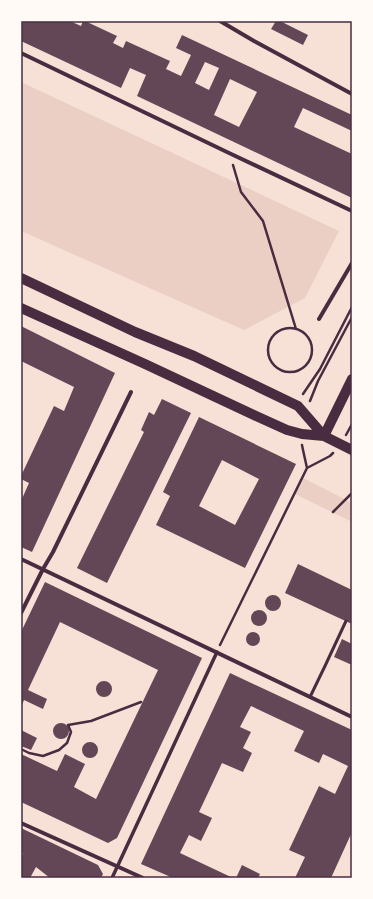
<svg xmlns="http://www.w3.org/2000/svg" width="373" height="899" font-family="Poppins,sans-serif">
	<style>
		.green { fill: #ebcfc5 }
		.building { fill: #644757; fill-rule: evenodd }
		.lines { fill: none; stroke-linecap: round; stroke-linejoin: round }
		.path { stroke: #4a2c40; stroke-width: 2.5 }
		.service { stroke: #4a2c40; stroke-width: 3 }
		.pedestrian { stroke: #4a2c40; stroke-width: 3.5 }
		.minor { stroke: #4a2c40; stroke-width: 4 }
		.primary { stroke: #4a2c40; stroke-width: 10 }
		.neatline { fill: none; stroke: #4a2c40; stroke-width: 1.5 }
	</style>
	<rect width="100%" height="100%" fill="#f7e1d7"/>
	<path class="green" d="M21,82L339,231L305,298L244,330L21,231Z
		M303,478L352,503V522L295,494Z"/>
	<path class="building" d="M21,21H72V22L81,26L83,21H85L117,36L113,43L123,48L126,41L170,61L166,69L181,76L191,55L176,48L182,35L352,115V131L303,108L294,127L352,154V198L137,96L146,75L130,68L121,88L21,41ZM205,62L219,68L209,90L195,83ZM230,79L257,92L239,127L214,115Z
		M276,21H280L308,35L303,45L271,29Z
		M21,326L115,373L32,552L21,547V501L29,483L21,479V476L54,406L64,411L74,387L21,361Z
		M162,399L191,413L107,583L77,568L144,432L141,430L149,412L154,415Z
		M199,417L296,464L245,568L156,525L170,496L163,492ZM222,460L259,479L235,525L199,506Z
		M298,564L352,590V624L285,593Z
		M45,582L202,658L117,838L108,843L21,802V754L57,771L65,754L85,764L74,787L96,799L158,670L60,622L28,690L47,699L43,709L24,700L21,707V632Z
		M265 603a8 8 0 1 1 16 0a8 8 0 1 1-16 0Z
		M251 618a8 8 0 1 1 16 0a8 8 0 1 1-16 0Z
		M246 639a7 7 0 1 1 14 0a7 7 0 1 1-14 0Z
		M342,639L352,644V665L334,657Z
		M230,673L352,730V832L331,878H295L305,857L289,850L319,786L335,794L348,766L323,754L319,763L294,751L304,731L251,706L240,727L251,732L243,748L252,753L243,772L222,763L199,812L212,818L201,841L189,835L180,853L233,878H173L141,864Z
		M96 689a8 8 0 1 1 16 0a8 8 0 1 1-16 0Z
		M53 731a8 8 0 1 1 16 0a8 8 0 1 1-16 0Z
		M21,730L37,738L31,750L21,746Z
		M82 750a8 8 0 1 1 16 0a8 8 0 1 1-16 0Z
		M21,828L98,865L103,874L101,878H50L36,867L30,878H21V858L23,853L21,852Z
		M242,865L260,874L258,878H236Z"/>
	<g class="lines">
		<path class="path" d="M233,165L241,192L263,221L296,329
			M268 350a22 22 0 1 1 44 0a22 22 0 1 1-44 0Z
			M303,394L320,369L352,307
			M310,401L318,381L352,317
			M346,435L352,424
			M302,445L303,450L307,468
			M307,468L330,456L333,453
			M333,512L352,493
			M220,645L307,468
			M21,749L29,753L43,756L59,750L67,743L71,732L68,725L91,721L141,702"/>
		<path class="service" d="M310,697L325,666L346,621"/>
		<path class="pedestrian" d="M112,878L217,652"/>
		<path class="minor" d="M220,21L254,41L352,94
			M21,53L229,153L352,211
			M319,319L352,263
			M21,559L352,717
			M21,613L43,569L53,552L131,392
			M21,823L143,878"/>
		<path class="primary" d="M21,278L135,332L194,356L298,406L324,436
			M21,308L145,364L256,416L287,430L302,434L324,436L352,450
			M324,436L352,379"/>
	</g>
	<rect width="373" height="899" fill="none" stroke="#fffaf5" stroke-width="44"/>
	<rect x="22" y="22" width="329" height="855" class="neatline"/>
</svg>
